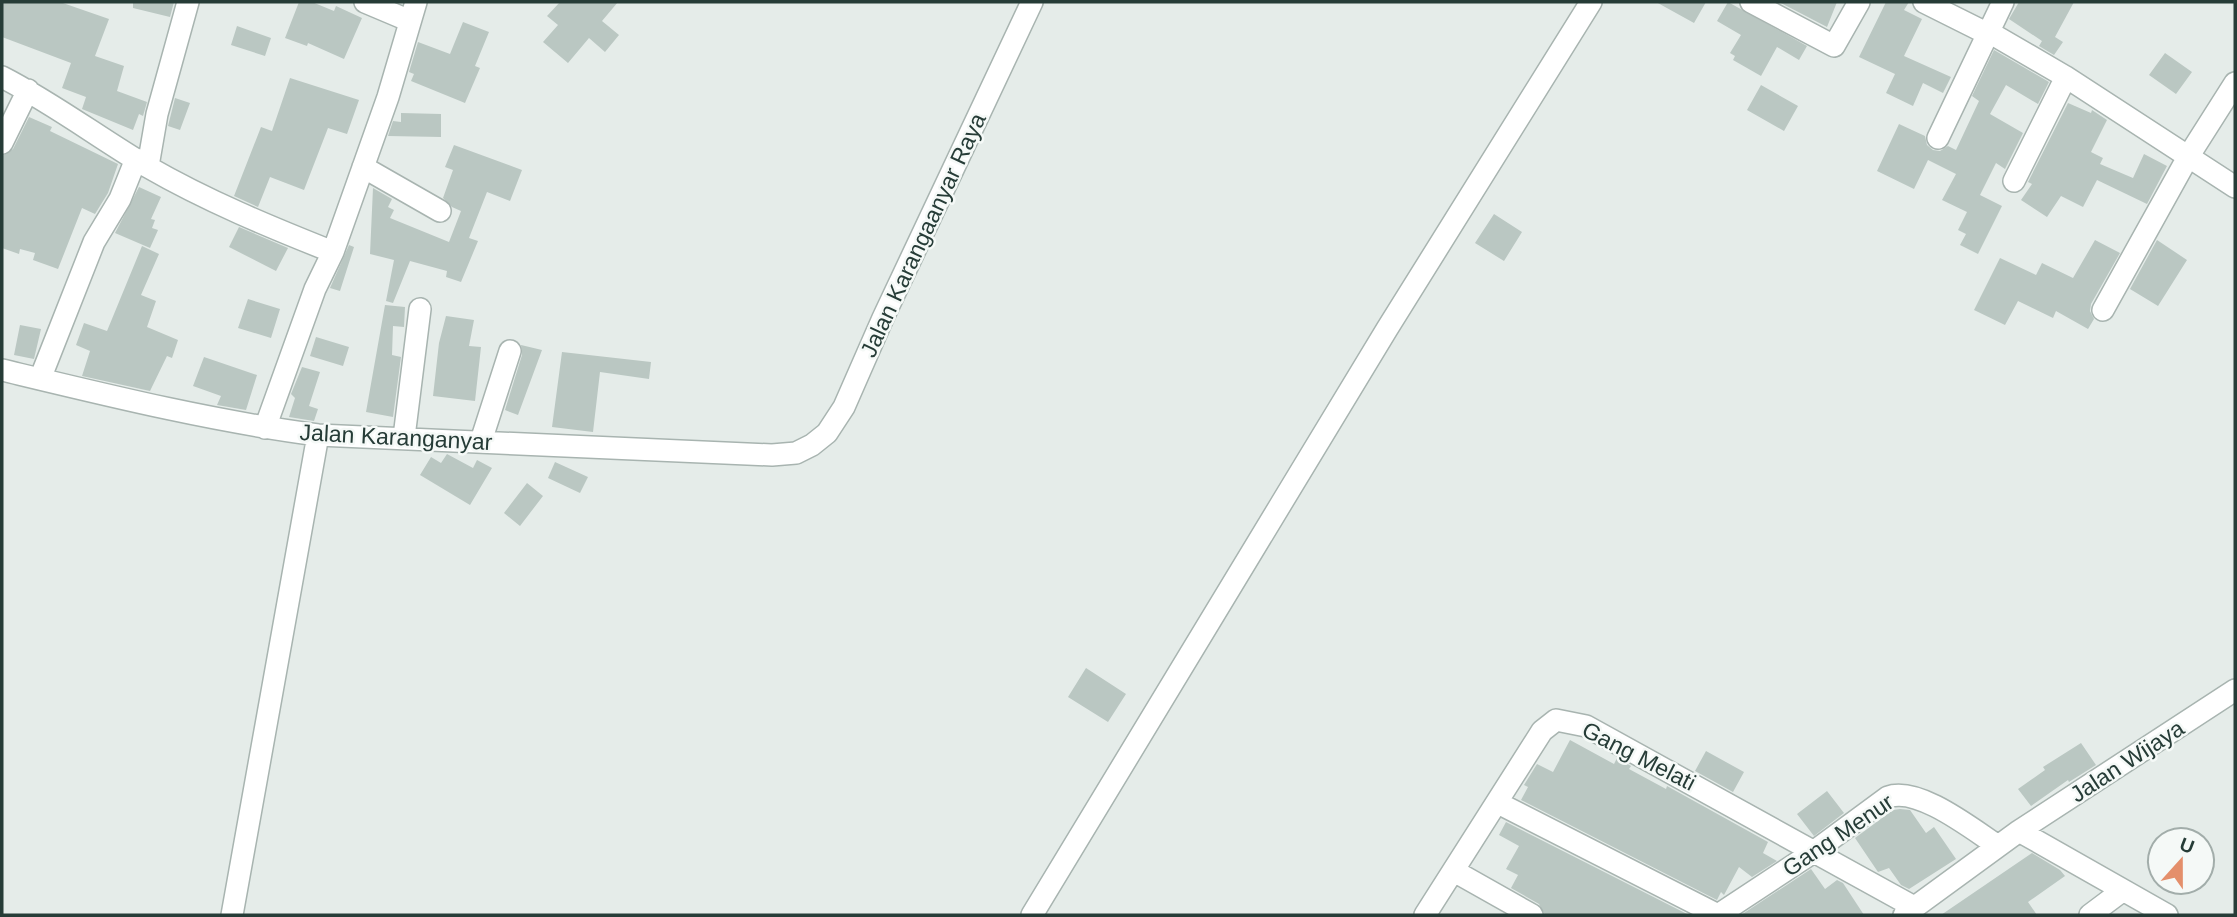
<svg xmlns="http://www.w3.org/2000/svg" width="2237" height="917" font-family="Helvetica,sans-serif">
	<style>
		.building { fill: #bac7c2 }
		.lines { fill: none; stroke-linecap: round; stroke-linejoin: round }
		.minor-casing { stroke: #a8b4b0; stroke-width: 24 }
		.minor { stroke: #fff; stroke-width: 21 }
		.labels { text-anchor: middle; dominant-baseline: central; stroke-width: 5; stroke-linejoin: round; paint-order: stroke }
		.street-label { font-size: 23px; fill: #263c37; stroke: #f5f9f7 }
	</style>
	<rect width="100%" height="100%" fill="#e5ece9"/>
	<path class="building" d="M2,2H60L109,19L95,56L124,66L117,91L147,102L143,116L139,114L133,130L82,109L86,97L62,88L71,63L2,37Z
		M133,2H174L170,17L133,8Z
		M299,2H312L334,11L336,6L362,18L344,59L308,43L307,46L285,38Z
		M560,2H618L602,21L619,35L605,52L589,38L568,63L543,42L558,25L547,16Z
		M1656,2H1706L1694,23Z
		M1728,2L1807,46L1799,60L1777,47L1761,76L1733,60L1735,56L1730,53L1741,35L1717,21Z
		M1779,2H1837L1827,27Z
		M1886,2H1909L1904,10L1922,19L1904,56L1951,77L1943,93L1923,83L1913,106L1886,93L1895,74L1859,57Z
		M2019,2H2074L2055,37L2063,42L2054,55L2039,46L2042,41L2009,19Z
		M463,22L489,32L475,66L480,68L465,103L411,81L414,74L409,72L418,42L450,54Z
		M237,26L271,38L265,56L231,45Z
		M1994,50L2049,82L2038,104L2006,85L1990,114L2023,133L2005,169L1996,163L1980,195L2002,206L1978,254L1960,245L1966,234L1958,230L1967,212L1942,200L1956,174L1928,160L1914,189L1877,171L1899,124L1925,136L1927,145L1933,150L1940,151L1948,146L1956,150L1979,101L1972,96Z
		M2165,53L2192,72L2176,94L2149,75Z
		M290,78L359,100L347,134L328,128L304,190L270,177L258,207L234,196L261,127L272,131Z
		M1761,85L1798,106L1784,131L1747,110Z
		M175,98L190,103L180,130L168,126Z
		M2068,103L2091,113L2092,110L2107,120L2091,152L2103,158L2100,164L2133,178L2144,154L2167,166L2147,204L2097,180L2083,207L2061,196L2047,217L2021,200L2032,184L2028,182Z
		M401,113L441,114V137L388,136L393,121L401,122Z
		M29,117L52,127L50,131L118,164L108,193L95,214L82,208L58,269L33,260L35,253L20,249L19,254L2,248V156L13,149Z
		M454,145L522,170L510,201L487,192L469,238L478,241L461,282L446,277L447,271L410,261L393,303L386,301L394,260L370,254L373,188L392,199L388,207L394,210L390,218L449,242L461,211L452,207L443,198L453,170L445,167Z
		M139,187L161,197L151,219L155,220L152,228L158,230L150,248L115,233Z
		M1494,214L1522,232L1504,261L1475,243Z
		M239,227L288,248L276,271L229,247Z
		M2095,240L2120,253L2091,304L2090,311L2094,319L2088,329L2056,311L2053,318L2018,301L2005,325L1974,310L2000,258L2036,275L2042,263L2073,278Z
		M2157,240L2187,260L2158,306L2130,289Z
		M349,245L354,247L340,291L330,288Z
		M142,246L159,254L141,295L156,301L147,327L178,340L172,358L167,356L150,391L82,376L90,351L76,345L84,323L107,331Z
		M248,299L280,309L271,338L238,328Z
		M385,305L405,307L404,327L393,326L392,355L401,357L393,417L366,412Z
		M446,316L474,320L469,346L481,347L475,401L433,396L439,343Z
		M20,325L41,329L34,359L14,355Z
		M316,337L349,347L343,366L310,356Z
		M521,345L542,350L518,415L505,410L522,355Z
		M562,352L651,362L649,379L600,372L593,432L552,427Z
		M204,357L257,375L246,410L217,405L221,396L193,386Z
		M302,367L320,372L309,406L318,409L314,421L289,417L295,398L291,394Z
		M447,454L473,468L477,460L492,468L470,505L420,475L431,457L441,463Z
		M555,462L588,477L580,493L548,478Z
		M527,483L543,496L520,526L504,513Z
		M1086,668L1126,694L1108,722L1068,697Z
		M1570,740L1614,764L1617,758L1631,766L1629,769L1666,789L1667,786L1768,842L1763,853L1777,861L1752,877L1739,867L1724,895L1721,892L1717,900L1521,800L1528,787L1524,785L1537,764L1553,772Z
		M2081,743L2096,765L2069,782L2068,780L2031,806L2018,789L2045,770L2043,767Z
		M1706,751L1744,772L1733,792L1695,771Z
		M1827,791L1844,813L1814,836L1797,814Z
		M1900,809L1910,810L1926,833L1934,827L1956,859L1909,889L1901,885L1889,868L1878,872L1855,838L1893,810Z
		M1506,822L1689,915H1545L1539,904L1511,888L1518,875L1506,869L1519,846L1499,835Z
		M2032,853L2060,870L2065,876L2028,902L2037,915H1941Z
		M1811,869L1825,889L1837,880L1843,883L1864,915H1741Z"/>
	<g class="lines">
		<g class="minor-casing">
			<path id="minor" d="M365,2L410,21
				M1751,2L1834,46L1859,2
				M1924,2L1986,33
				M1987,31L2066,77L2235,187
				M2,77C53,103 99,138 148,167C207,201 270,227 333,252L315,289L265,428
				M1938,138L2003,2
				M2,143L28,90
				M148,166L157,114L188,2
				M363,167L440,211
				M2014,181L2066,77
				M333,252L388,97L416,2
				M2103,310L2188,157L2235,83
				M2,370C106,395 211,421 318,435L772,455L796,453L812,445L827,433L844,407L883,318L1032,2
				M40,379L94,242L120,199L136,159
				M404,437L420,309
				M481,441L510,351
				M1498,803L1718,915
				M2019,831L2167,915
				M1454,871L1532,915
				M232,915L318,435
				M1032,915L1387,329L1591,2
				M1425,915L1542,731L1556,720L1586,726L1914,907
				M1718,915L1812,853L1888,797C1918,786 1972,829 1998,846
				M1904,915L2019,831L2235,690
				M2090,915L2122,891"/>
		</g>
		<use href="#minor" class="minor"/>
	</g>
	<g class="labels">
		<g class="street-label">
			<text transform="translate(923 235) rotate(-65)">Jalan Karangaanyar Raya</text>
			<text transform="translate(396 437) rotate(3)">Jalan Karanganyar</text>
			<text transform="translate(1639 756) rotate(27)">Gang Melati</text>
			<text transform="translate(2127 761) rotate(-33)">Jalan Wijaya</text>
			<text transform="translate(1838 835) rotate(-34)">Gang Menur</text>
		</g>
	</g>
	<rect width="2237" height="917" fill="none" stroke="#263c37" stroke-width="7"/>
	<g transform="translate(2181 861) rotate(21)"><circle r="33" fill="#f5f9f7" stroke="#a2adaa" stroke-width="2"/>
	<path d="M0-5L12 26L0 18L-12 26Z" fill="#e48f6b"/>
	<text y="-10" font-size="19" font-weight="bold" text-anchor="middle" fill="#263c37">U</text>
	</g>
</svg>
